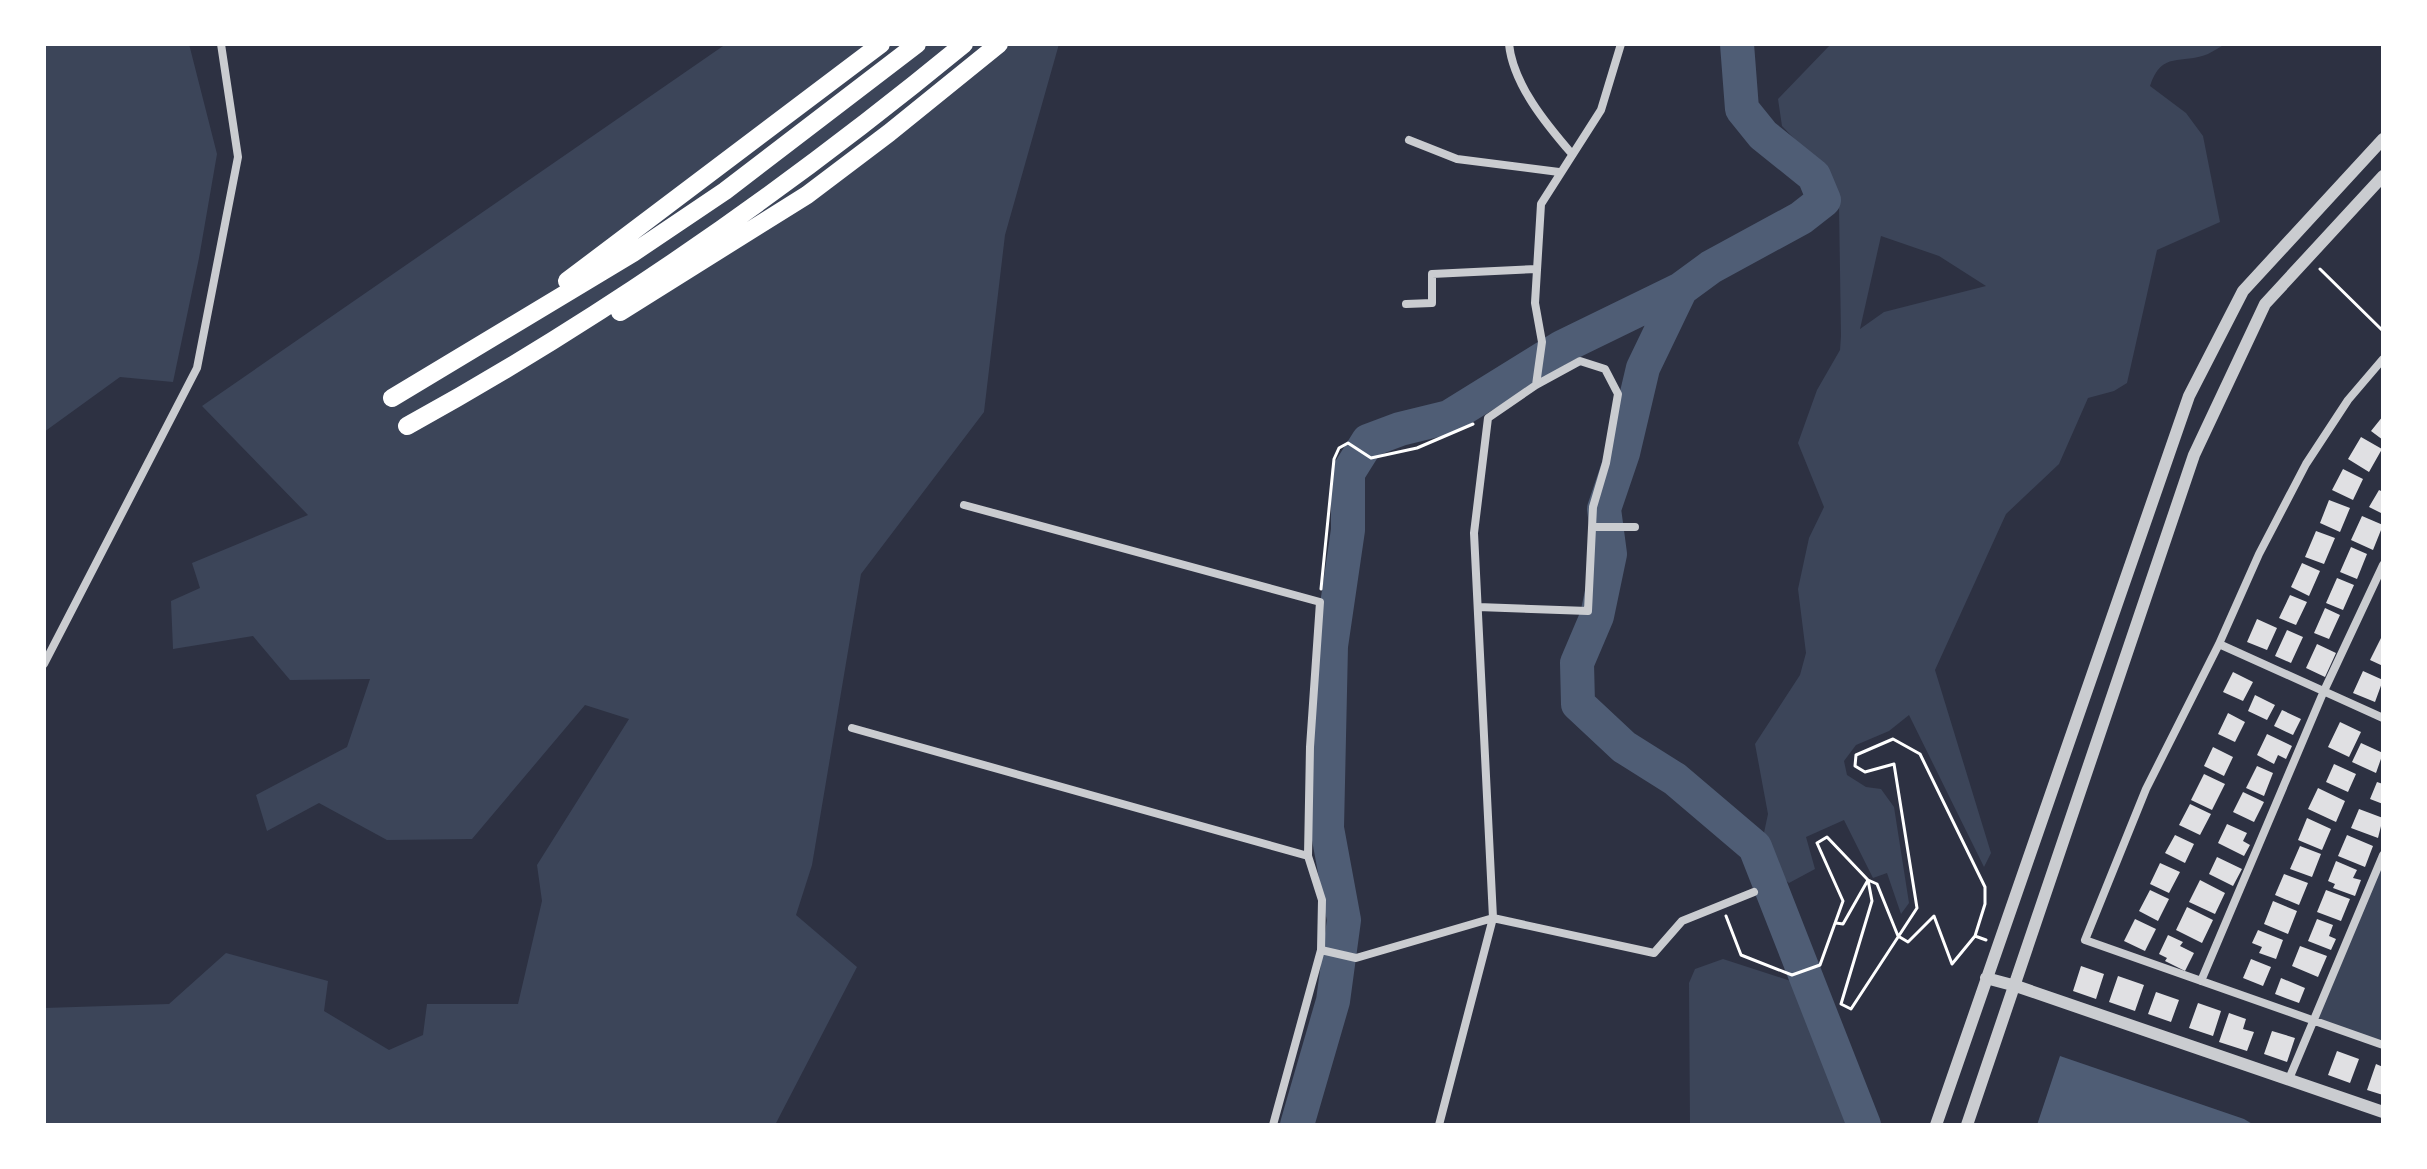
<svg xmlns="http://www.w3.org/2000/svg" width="2427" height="1169" font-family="'DejaVu Sans',sans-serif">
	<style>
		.green { fill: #3c4559; fill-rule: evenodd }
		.water { fill: #4f5d75 }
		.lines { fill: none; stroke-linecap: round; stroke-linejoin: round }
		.river { stroke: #4f5d75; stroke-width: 34 }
		.building { fill: #e0e0e3 }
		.path { stroke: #fff; stroke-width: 3 }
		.minor { stroke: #caccd0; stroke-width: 8 }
		.tertiary { stroke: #caccd0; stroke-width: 12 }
		.motorway { stroke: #fff; stroke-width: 18 }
	</style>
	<rect width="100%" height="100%" fill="#2d3142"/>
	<path class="green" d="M44,44H189L217,154L199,258L173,382L120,377L44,432Z
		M726,44H1059L1005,235L984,412L861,574L812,865L796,915L857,967L775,1125H44V1008L169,1004L226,953L328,981L324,1011L389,1050L423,1035L427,1004H518L542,901L537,865L629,719L585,705L472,839L387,840L319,803L267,831L256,795L347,747L370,679L290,680L253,636L173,649L171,601L200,588L192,563L308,515L202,406Z
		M1831,44H2225C2220,47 2214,51 2208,54C2181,65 2162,50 2150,86L2186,113L2203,136L2220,222L2157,250L2127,383L2114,391L2088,398L2059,464L2006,514L1935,670L1991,853L1984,867L1909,715L1889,731L1856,745L1844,761L1847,775L1866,787L1881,789L1894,807L1909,903L1901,914L1887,873L1873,878L1844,820L1806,837L1815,869L1789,883L1778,874L1762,842L1768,814L1755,744L1800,675L1806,653L1798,589L1809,538L1824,507L1798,443L1817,390L1840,350L1841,336L1839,204L1812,157L1782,126L1778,99ZM1881,236L1939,256L1986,286L1884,312L1860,329Z
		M2383,855V1045L2315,1021Z
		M1723,959L1800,984L1855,1125H1690L1689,983L1695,969Z"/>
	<path class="water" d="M2060,1056L2244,1119L2254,1125H2037Z"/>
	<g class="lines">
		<path class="river" d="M1681,289L1643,368L1623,453L1604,509L1610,554L1597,616L1577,663L1578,704L1624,747L1675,779L1755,847L1864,1125
			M1297,1125L1333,1001L1344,920L1327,828L1331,646L1348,530V473L1368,441L1400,429L1449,417L1562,347L1681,289L1711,267L1801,218L1824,200L1814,176L1763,135L1742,109L1737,44"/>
	</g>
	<path class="building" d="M2383,416V440L2371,431Z
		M2361,437L2382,449L2369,472L2348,459Z
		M2343,469L2363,479L2353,500L2332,490Z
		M2379,490L2383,492V514L2369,507Z
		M2329,500L2350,508L2340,532L2320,523Z
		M2362,516L2383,525L2373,550L2351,540Z
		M2316,531L2335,538L2324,564L2305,557Z
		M2351,547L2367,554L2357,579L2340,572Z
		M2302,563L2320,571L2309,596L2291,587Z
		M2337,578L2354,585L2343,610L2326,603Z
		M2290,595L2307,602L2296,625L2279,618Z
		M2325,608L2340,615L2329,639L2314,633Z
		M2257,619L2277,628L2267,650L2247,642Z
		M2287,630L2303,637L2291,663L2275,656Z
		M2381,638L2383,639V666L2370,660Z
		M2317,644L2336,653L2325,677L2306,668Z
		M2363,671L2383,680L2375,702L2353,693Z
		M2233,672L2253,682L2243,701L2223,692Z
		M2255,695L2275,705L2267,720L2248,711Z
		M2282,710L2301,719L2293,735L2274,726Z
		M2228,713L2245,722L2235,742L2218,734Z
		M2340,722L2361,732L2349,757L2328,747Z
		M2267,734L2292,746L2286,759L2278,755L2274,764L2257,755Z
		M2361,743L2383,753L2376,773L2352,762Z
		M2213,747L2233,757L2224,776L2204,766Z
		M2334,764L2356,774L2348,792L2326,782Z
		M2257,766L2273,773L2264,796L2246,788Z
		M2204,774L2225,784L2212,810L2191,800Z
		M2377,782L2383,784V804L2370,799Z
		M2318,788L2345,801L2336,822L2308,809Z
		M2243,792L2264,802L2254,822L2233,812Z
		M2190,804L2211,814L2200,835L2179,825Z
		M2359,809L2383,818L2378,838L2351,828Z
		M2307,818L2331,829L2322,850L2298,840Z
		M2227,824L2247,833L2243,841L2250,845L2244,856L2218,843Z
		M2175,835L2194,844L2185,863L2165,853Z
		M2347,835L2373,846L2365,867L2338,856Z
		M2300,846L2321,854L2312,877L2290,869Z
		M2217,857L2242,869L2233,886L2209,874Z
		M2336,861L2357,870L2353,878L2361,880L2355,896L2333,888L2335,884L2328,881Z
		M2160,863L2180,872L2169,893L2150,884Z
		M2284,874L2308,883L2299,905L2275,895Z
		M2200,880L2225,893L2215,914L2189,902Z
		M2150,890L2169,899L2158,921L2139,911Z
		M2326,890L2350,899L2341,921L2317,912Z
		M2273,901L2297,911L2288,934L2264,924Z
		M2187,907L2213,920L2202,943L2176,930Z
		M2135,919L2156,929L2145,951L2124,941Z
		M2317,919L2333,925L2329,936L2336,939L2331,950L2308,941Z
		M2258,930L2283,940L2276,959L2259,953L2262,947L2252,943Z
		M2168,935L2183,942L2180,946L2194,953L2185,971L2165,961L2167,958L2159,954Z
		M2300,946L2327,956L2318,977L2292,966Z
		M2251,959L2271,967L2263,986L2243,978Z
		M2081,966L2104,974L2096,999L2073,991Z
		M2118,976L2144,985L2135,1011L2109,1002Z
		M2281,978L2305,988L2299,1003L2275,994Z
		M2156,992L2179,1000L2171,1022L2148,1014Z
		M2198,1003L2221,1011L2213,1036L2189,1028Z
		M2229,1013L2246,1019L2243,1029L2254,1032L2247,1051L2219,1042Z
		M2272,1031L2295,1038L2287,1062L2264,1054Z
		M2337,1051L2359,1059L2350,1083L2328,1075Z
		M2376,1064L2383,1067V1095L2367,1090Z"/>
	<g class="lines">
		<path class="path" d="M2320,269L2383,331
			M1321,589L1334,459L1339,448L1348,443L1371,458L1417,448L1473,424
			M1726,916L1741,955L1792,975L1820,965L1843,901L1817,843L1827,837L1868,880L1872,901L1841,1004L1851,1009L1917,908L1894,764L1865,772L1855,766L1856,755L1893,739L1920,754L1985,887V904L1975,936L1986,940
			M1836,923L1843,924L1868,880L1877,884L1898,936L1908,942L1934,916L1952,964L1975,936"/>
		<path class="minor" d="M1509,44C1513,84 1546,124 1572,154
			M1409,140L1457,159L1559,172
			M1406,304L1432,303V274L1537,269
			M2383,359L2348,400L2306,464L2259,554L2219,644L2146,789L2085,940L2383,1045
			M1536,385L1542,342L1535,303L1541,204L1601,110L1621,44
			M964,505L1320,602L1310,747L1308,856L1322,900L1321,950L1273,1125
			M1592,527H1635
			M2219,644L2383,718
			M44,664L197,368L238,157L221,44
			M852,728L1308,856
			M1321,950L1356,958L1493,918L1654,953L1682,921L1754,892
			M2201,981L2323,693L2383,565
			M2289,1079L2383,855
			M1439,1125L1493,918L1474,533L1488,418L1536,385L1580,361L1605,369L1618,394L1606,463L1593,507L1588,611L1478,607"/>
		<path class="tertiary" d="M1986,978L2016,986L2383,1112
			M1936,1125L2189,396L2243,291L2383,139
			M1967,1125L2194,455L2265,304L2383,176"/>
		<path class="motorway" d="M567,281L881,44
			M620,312L807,195L889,133L999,44
			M392,398L633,253L725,191L917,44
			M407,426C605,317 790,187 964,44"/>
	</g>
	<rect width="2427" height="1169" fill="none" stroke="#ffffff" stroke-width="92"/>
</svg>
